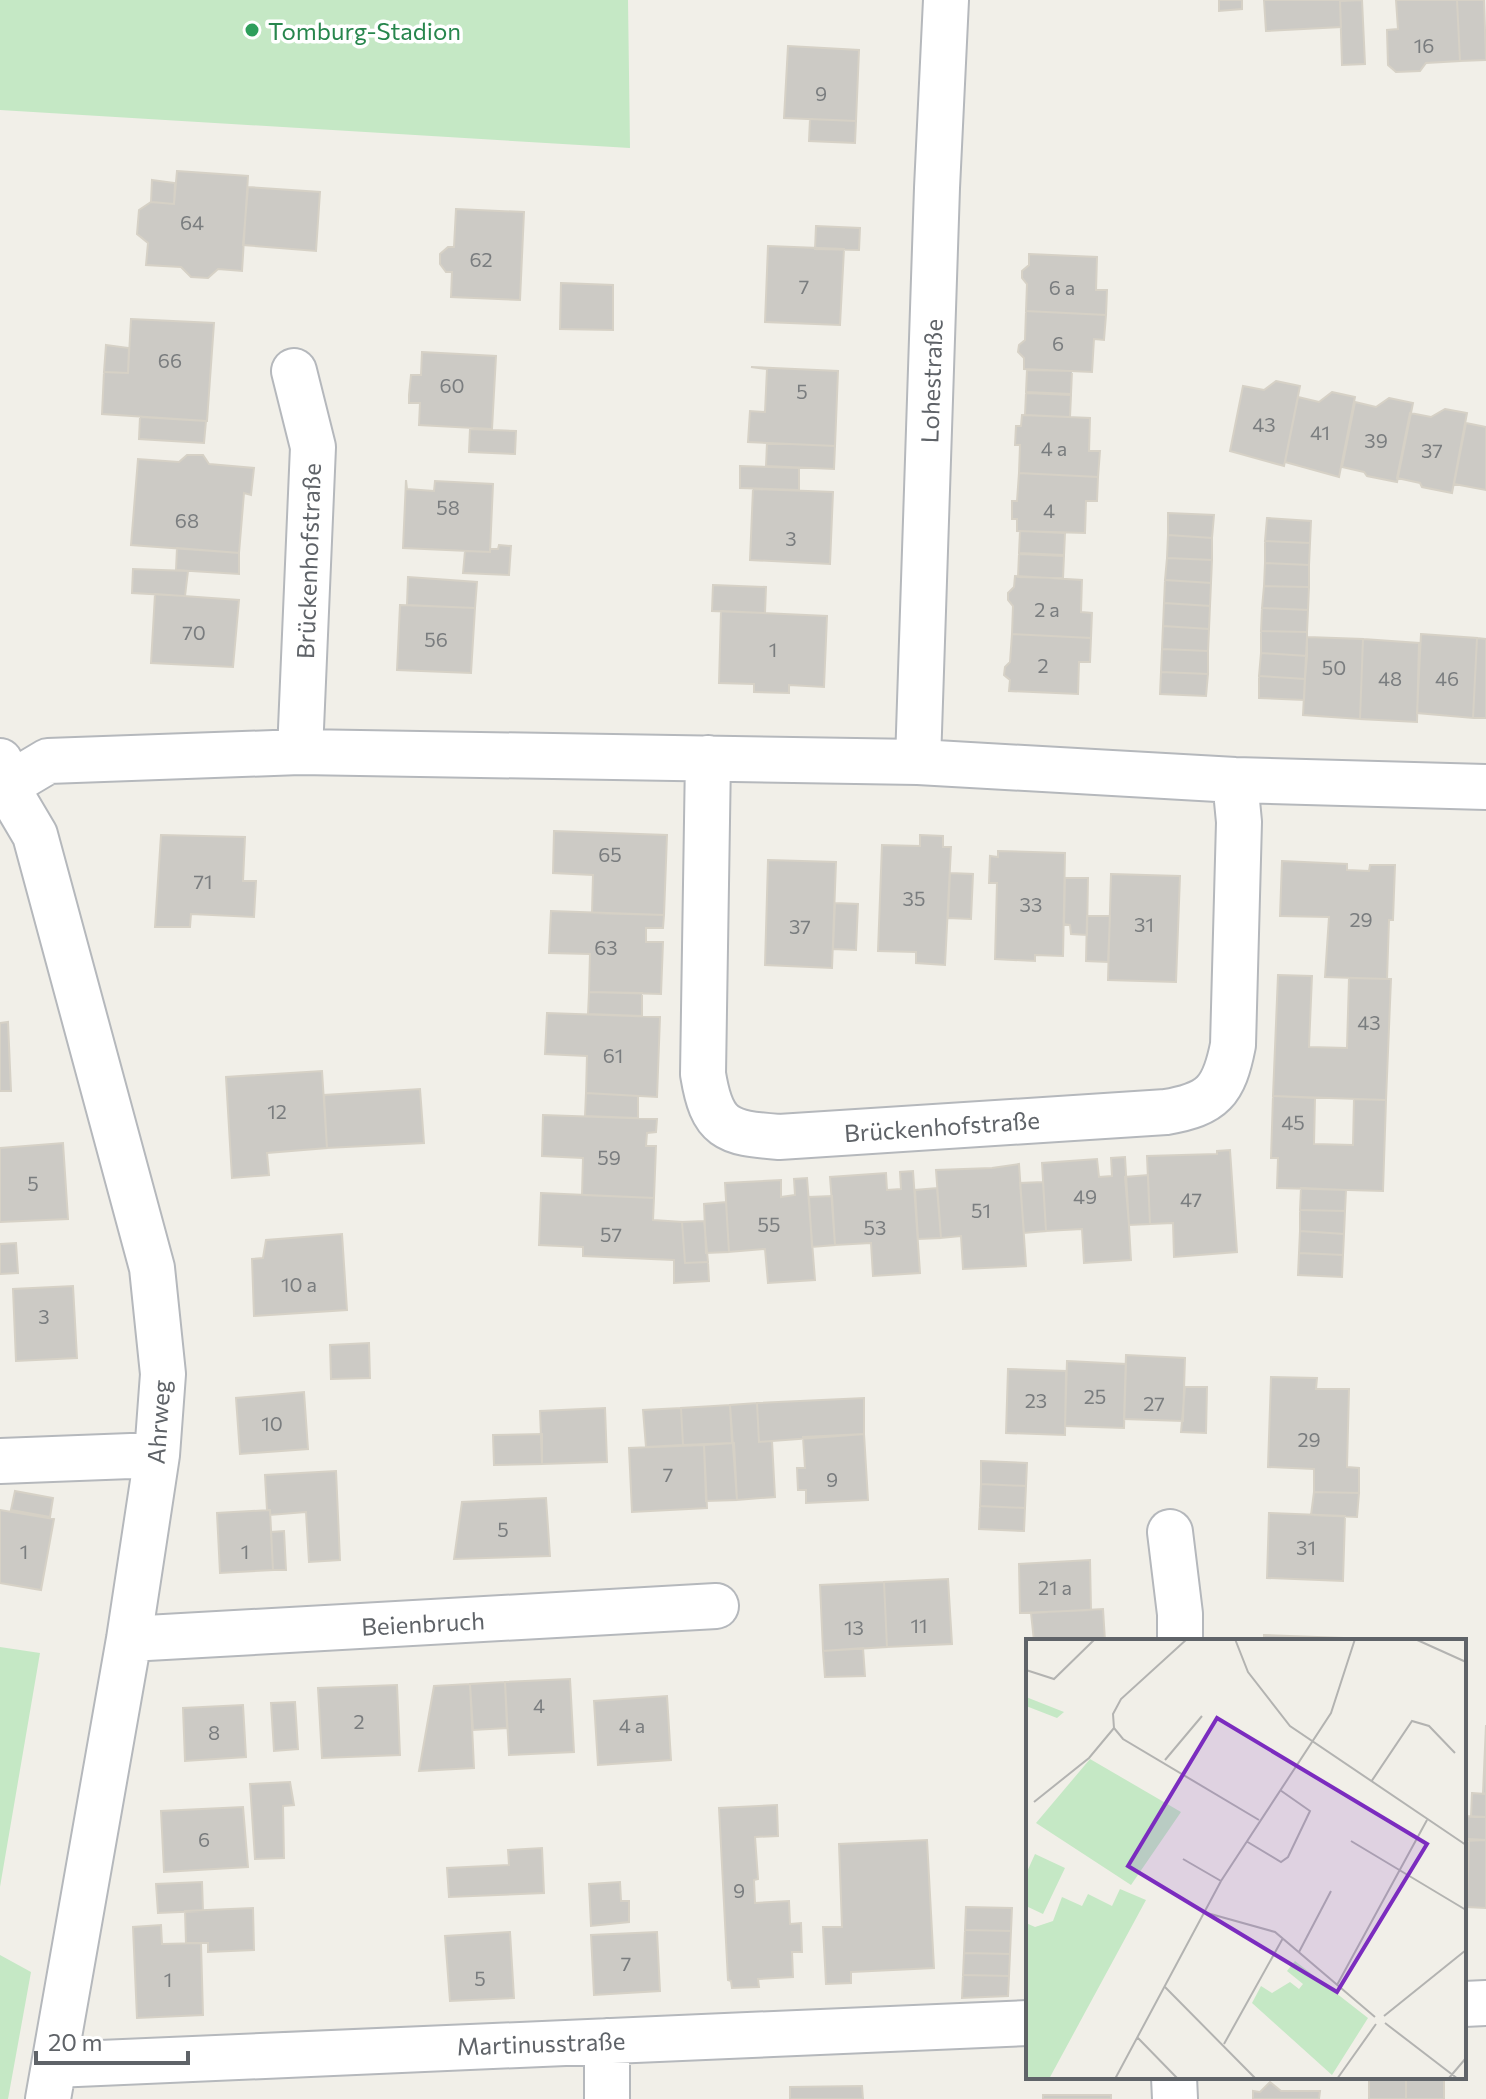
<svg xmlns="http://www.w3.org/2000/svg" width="1486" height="2099" font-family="Commissioner,sans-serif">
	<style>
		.green { fill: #c5e8c5 }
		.building { fill: #cccac5; stroke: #d6d1c6; stroke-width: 2 }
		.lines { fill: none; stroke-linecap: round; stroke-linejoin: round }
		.minor-casing { stroke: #b5b8bc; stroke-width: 48 }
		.minor { stroke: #fff; stroke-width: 44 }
		.leisure-dot { fill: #2e9e5b; stroke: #fff; stroke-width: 3 }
		.labels { text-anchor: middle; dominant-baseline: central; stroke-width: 7; stroke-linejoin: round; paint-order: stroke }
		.number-label { font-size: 20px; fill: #7a7d7f }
		.leisure-label { font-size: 24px; fill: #27864d; stroke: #fff; text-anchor: start }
		.street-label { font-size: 24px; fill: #5f6368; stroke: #fff }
		.inset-road { fill: none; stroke: #b3b3b1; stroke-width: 2 }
		.view { fill: #7b2cbf; fill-opacity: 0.15; stroke: #7b2cbf; stroke-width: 4 }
		.inset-edge { fill: none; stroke: #5f6368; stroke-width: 4 }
	</style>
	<rect width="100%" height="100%" fill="#f1efe8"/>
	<path class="green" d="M0,0H628L630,148L0,110Z
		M0,1647L40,1653L0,1887Z
		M0,1955L31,1972L8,2099H0Z"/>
	<path class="building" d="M1219,0H1242V9L1219,11Z
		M1264,0H1340L1341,27L1266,31Z
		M1362,0L1365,64L1342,65L1340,1Z
		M1396,0H1457L1460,61L1426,63L1420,71L1396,72L1388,65L1387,30L1398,29Z
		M1457,0H1484L1486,60L1460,61Z
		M788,46L859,50L856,121L784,118Z
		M810,119L856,121L855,143L809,141Z
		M177,171L248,176L242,271L218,269L208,278L191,277L181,267L146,265L148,243L137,234L139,210L151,202L174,204Z
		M152,180L175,183L174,204L151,202Z
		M248,187L320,192L316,251L243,245Z
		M456,209L524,212L520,300L451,297L452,272H446L440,264V254L448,247H454Z
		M816,226L860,228L859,250L815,249Z
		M768,246L844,249L840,325L765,322Z
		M1029,254L1097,257L1096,290H1107L1106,315L1026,311L1027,284L1022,278V271L1029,265Z
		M561,283L613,285V330L560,329Z
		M1026,311L1106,315L1104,340L1094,339L1092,372L1024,369V358L1018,352L1019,345L1025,340Z
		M131,319L214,323L207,421L102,414L104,372L128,373Z
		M106,345L129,348L128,373L104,372Z
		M422,352L496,356L492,429L419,425L420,403H409V395L411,375H421Z
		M751,367L838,371L835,446L748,442L750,411L765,412L767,369Z
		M1027,370L1072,371L1071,394L1026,392Z
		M1276,381L1300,386L1284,466L1230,451L1243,386L1264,390Z
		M1332,392L1355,397L1339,477L1285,462L1298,397L1319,402Z
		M1026,393L1071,395L1070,417L1025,415Z
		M1389,398L1413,403L1397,482L1367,476L1364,472L1342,467L1355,402L1376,407Z
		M1445,409L1467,413L1452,493L1422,487L1420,483L1397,478L1410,413L1431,417Z
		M1022,415L1090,418L1089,451H1100L1098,477L1019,473L1020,445H1015L1016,426H1021Z
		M140,417L206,421L204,443L139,439Z
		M1466,423L1486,427V490L1454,484Z
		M470,429L516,431L515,454L469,452Z
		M767,443L835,446L834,469L766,466Z
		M187,455H203L209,464L254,468L251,495L244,493L239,553L131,545L138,459L179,462Z
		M740,466L799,468V490L740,488Z
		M1019,473L1098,477L1097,501H1086L1085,533L1017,531V519H1012V501H1017Z
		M406,480L407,489L434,491L435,481L493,484L490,552L403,548Z
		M753,489L833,492L830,564L750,560Z
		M1168,513L1214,515L1212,538L1168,535Z
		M1267,518L1311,521L1310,543L1265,541Z
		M1020,531L1065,533L1064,555L1019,553Z
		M1168,535L1212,538V560L1167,558Z
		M1265,541L1310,543L1309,565L1265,563Z
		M499,545L511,546L509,575L463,573L465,551L490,552V549H498Z
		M177,548L239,553V574L176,570Z
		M1019,554L1064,556L1063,578L1018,577Z
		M1167,558L1212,560L1211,583L1165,580Z
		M1265,563L1309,565V587L1264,586Z
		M133,569L188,571L185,596L132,593Z
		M1015,576L1082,580L1081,612L1092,613L1091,638L1012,634L1013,606L1008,600V593L1014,587Z
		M408,577L477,582L475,608L407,605Z
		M1165,580L1211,583L1210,606L1164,603Z
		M713,585L766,587L765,613L712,611Z
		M1264,586L1309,587L1308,610L1262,608Z
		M155,594L239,600L233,667L151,663Z
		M1164,603L1210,606L1209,629L1163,626Z
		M400,605L475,608L471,673L397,670Z
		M1262,608L1308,610L1307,632L1261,631Z
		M721,611L827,616L824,687L789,685V693L754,692V684L719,683Z
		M1163,626L1209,629L1208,651L1162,649Z
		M1261,631L1307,632V656L1261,653Z
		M1012,634L1091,638L1090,662H1079L1078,694L1009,691L1010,680L1004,675L1005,667L1010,662Z
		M1421,634L1477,638L1473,718L1417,713Z
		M1307,637L1363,639L1360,719L1303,715Z
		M1477,638L1486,639V718H1473Z
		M1363,639L1419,643L1417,722L1360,719Z
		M1162,649L1208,651V674L1161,672Z
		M1261,653L1307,656L1305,679L1259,676Z
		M1161,672L1208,674L1206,696L1160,694Z
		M1259,676L1305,679L1304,700L1259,698Z
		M554,831L667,835L664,915L592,913L593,875L553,873Z
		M161,835L245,837L243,881H256L254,917L191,914L190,927H155Z
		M920,835L943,836V847H951L945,965L916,963V952L878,951L882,845L920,846Z
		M998,851L1065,853L1063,956L1035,955V961L995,959L997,883H989L990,856L998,857Z
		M768,860L836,862L832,968L765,965Z
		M1282,861L1347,864V870L1369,871L1370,865H1395L1393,920H1389L1387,979L1325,977L1329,917L1280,916Z
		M950,873L973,874L971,919L948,918Z
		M1111,874L1180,876L1176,982L1108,980Z
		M1065,878H1088L1087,935L1071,934L1070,925L1064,924Z
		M835,903L858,904L856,950L833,949Z
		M551,911L664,915L663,928H646V942H663L661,994L589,992L590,954L549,953Z
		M1087,916H1110L1108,962L1086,961Z
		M1278,975L1312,976L1309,1047L1347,1048L1349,978L1391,979L1386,1100L1273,1096Z
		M589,992L642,993V1016L588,1014Z
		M547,1013L660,1017L657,1097L586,1093L587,1056L545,1054Z
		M8,1022L11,1091H0V1023Z
		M322,1071L327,1148L267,1153L269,1175L232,1178L226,1077Z
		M420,1089L424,1143L327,1148L324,1095Z
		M586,1093L638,1096V1118L585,1116Z
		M1273,1096L1315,1098L1314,1144L1353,1145L1354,1099L1386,1100L1383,1191L1277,1188L1278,1158H1271Z
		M543,1115L657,1119L656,1132L647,1133L646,1146H656L654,1198L582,1195L583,1158L542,1156Z
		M63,1143L68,1219L0,1222V1148Z
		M1230,1150L1237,1252L1174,1257L1173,1223L1150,1224L1147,1156L1217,1154V1151Z
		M1125,1157L1131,1260L1084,1263L1082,1229L1046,1231L1042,1163L1097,1159L1099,1177L1112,1176L1111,1158Z
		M1019,1164L1026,1266L963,1269L961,1236L941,1238L936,1170L992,1168Z
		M913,1171L920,1273L873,1276L871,1243L835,1245L830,1177L886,1173L887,1190L901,1189L900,1172Z
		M1148,1175L1150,1224L1129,1225L1125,1177Z
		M807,1178L815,1280L768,1283L765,1249L729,1252L725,1183L781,1180V1197L795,1195L794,1179Z
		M1043,1182L1046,1231L1024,1233L1020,1183Z
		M937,1188L941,1238L918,1239L915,1190Z
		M1301,1188L1346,1190L1345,1211L1300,1210Z
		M541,1193L654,1198L653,1220L682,1222L685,1263L708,1262L709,1281L674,1283V1260L583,1256V1247L539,1245Z
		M832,1196L835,1245L812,1247L809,1197Z
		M726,1202L729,1252L706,1253L704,1204Z
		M1300,1210L1345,1211L1344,1234L1300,1231Z
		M704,1221L708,1262L685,1263L682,1222Z
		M1300,1231L1344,1234L1343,1255L1299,1253Z
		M342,1234L347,1310L254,1316L252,1259L263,1258L266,1240Z
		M16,1243L18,1273L0,1274V1244Z
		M1299,1253L1343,1255L1342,1277L1298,1275Z
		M73,1286L77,1358L16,1361L13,1289Z
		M369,1343L370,1378L331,1379L330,1345Z
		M1126,1355L1185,1358L1183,1421L1124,1419Z
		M1067,1361L1126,1364L1124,1428L1065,1426Z
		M1008,1369L1066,1371L1065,1435L1006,1433Z
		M1271,1377L1317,1378L1316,1389H1349L1347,1467L1359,1468V1493L1314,1492V1469L1268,1467Z
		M1185,1387H1207L1206,1433L1181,1432Z
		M304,1392L308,1449L240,1454L236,1398Z
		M864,1398V1434L759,1442L757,1403Z
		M757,1403L759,1442L772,1441L775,1497L737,1500L730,1405Z
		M730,1405L732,1443L683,1445L681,1408Z
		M605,1408L607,1462L542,1464L540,1411Z
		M681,1408L683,1445L646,1447L643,1410Z
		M542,1434V1464L494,1465L493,1435Z
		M864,1434L868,1500L806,1503V1490H798L797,1468H805L803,1437Z
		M734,1443L737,1500L706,1501L704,1445Z
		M704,1445L707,1508L632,1512L629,1448Z
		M981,1461L1027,1463L1026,1486L981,1484Z
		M336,1471L340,1560L309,1562L306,1512L270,1515V1510H267L265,1475Z
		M981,1484L1026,1486L1025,1508L980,1506Z
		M15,1491L53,1498L50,1517L11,1510Z
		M1314,1492L1359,1493L1357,1517L1311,1515Z
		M546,1498L550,1556L454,1559L462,1502Z
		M980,1506L1025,1508L1024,1531L979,1529Z
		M0,1510L54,1519L41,1590L0,1583Z
		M270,1510L273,1570L220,1573L217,1513Z
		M1269,1513L1345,1516L1343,1581L1267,1578Z
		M284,1531L286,1570H273L271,1532Z
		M1090,1560L1091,1610L1020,1613L1019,1564Z
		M948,1579L952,1644L887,1647L884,1582Z
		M884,1582L887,1647L823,1651L820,1585Z
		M1103,1609L1105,1641H1034L1031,1613Z
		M1264,1635L1343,1638V1641H1264Z
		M863,1648L865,1676L825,1677L823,1651Z
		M570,1679L574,1752L509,1755L505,1682Z
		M505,1682L507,1728L473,1730L470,1684Z
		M470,1684L474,1768L419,1771L434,1686Z
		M397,1685L400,1755L322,1758L318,1688Z
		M667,1696L671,1760L598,1765L594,1701Z
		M295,1702L298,1749L274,1751L271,1703Z
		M243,1705L246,1757L185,1761L183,1708Z
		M1486,1725V1794L1483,1793Z
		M290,1782L294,1805L283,1806L284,1858L255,1859L250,1784Z
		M1472,1793L1486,1794V1817H1471Z
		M777,1805L778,1836L755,1837L758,1879L754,1880L755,1903L789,1901L790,1924L801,1923L802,1952H792L793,1977L758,1979L759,1987L732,1988L731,1981L728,1980L719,1808Z
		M243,1807L248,1867L164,1872L161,1811Z
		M1464,1816L1486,1817V1840L1464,1841Z
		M1469,1839L1486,1840V1908L1467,1907Z
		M927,1840L934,1968L851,1972V1983L826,1984L823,1927H842L839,1844Z
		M542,1848L544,1893L449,1897L447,1868L509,1865L508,1850Z
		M202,1882L203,1911L158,1913L156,1884Z
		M620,1882L621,1901H629V1922L591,1926L589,1884Z
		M966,1907L1012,1908L1011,1931L965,1930Z
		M253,1908L254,1950L208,1952V1943H186L185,1911Z
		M161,1925L162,1944L201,1943L203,2015L137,2018L133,1927Z
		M965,1930L1011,1931L1010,1954L964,1953Z
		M510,1932L514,1998L450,2001L445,1936Z
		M657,1932L660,1991L594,1995L591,1935Z
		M964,1953L1010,1954L1009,1976L963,1975Z
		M963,1975L1009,1976L1008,1996L962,1998Z
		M1444,2077V2099H1406V2078Z
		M1369,2078H1406V2099H1369Z
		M1270,2082L1281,2091H1320L1319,2099H1253V2091L1260,2092Z
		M862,2086L863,2099H790V2087Z
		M1043,2095H1111V2099H1043Z"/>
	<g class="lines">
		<g class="minor-casing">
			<path id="minor" d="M294,371L313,447L300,752
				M708,758L703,1074C712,1129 726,1133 779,1137L1166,1112C1213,1104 1224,1091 1233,1045L1239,822L1235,780
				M0,761L6,786L35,835L152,1268L163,1374L157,1455L129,1639L48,2099
				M918,762L937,188L946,0
				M6,786L48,761L300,752L918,762L1235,780L1486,787
				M0,1461L157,1455
				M1170,1532L1180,1614V1641
				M129,1639L716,1606
				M1464,2004L1486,2003
				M607,2041V2099
				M54,2065L1028,2023
				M1174,2077L1175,2099"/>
		</g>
		<use href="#minor" class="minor"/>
	</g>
	<circle class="leisure-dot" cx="252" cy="30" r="8"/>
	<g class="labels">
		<g class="number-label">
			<text x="1424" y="45">16</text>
			<text x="821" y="93">9</text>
			<text x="192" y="222">64</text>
			<text x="481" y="259">62</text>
			<text x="804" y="286">7</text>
			<text x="1062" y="287">6 a</text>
			<text x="1058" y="343">6</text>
			<text x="170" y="360">66</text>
			<text x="452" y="385">60</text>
			<text x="802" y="391">5</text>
			<text x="1264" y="424">43</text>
			<text x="1320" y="432">41</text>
			<text x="1376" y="440">39</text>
			<text x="1054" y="448">4 a</text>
			<text x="1432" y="450">37</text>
			<text x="448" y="507">58</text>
			<text x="1049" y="510">4</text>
			<text x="187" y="520">68</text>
			<text x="791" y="538">3</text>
			<text x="1047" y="609">2 a</text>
			<text x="194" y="632">70</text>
			<text x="436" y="639">56</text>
			<text x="773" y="649">1</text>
			<text x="1043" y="665">2</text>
			<text x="1334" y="667">50</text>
			<text x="1390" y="678">48</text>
			<text x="1447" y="678">46</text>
			<text x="610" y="854">65</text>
			<text x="203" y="881">71</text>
			<text x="914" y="898">35</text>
			<text x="1031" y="904">33</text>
			<text x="1361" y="919">29</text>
			<text x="1144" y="924">31</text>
			<text x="800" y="926">37</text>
			<text x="606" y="947">63</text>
			<text x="1369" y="1022">43</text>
			<text x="613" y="1055">61</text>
			<text x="277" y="1111">12</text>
			<text x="1293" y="1122">45</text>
			<text x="609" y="1157">59</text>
			<text x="33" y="1183">5</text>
			<text x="1085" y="1196">49</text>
			<text x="1191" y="1199">47</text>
			<text x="981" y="1210">51</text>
			<text x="769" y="1224">55</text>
			<text x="875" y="1227">53</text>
			<text x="611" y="1234">57</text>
			<text x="299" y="1284">10 a</text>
			<text x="44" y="1316">3</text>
			<text x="1095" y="1396">25</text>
			<text x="1036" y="1400">23</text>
			<text x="1154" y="1403">27</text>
			<text x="272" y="1423">10</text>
			<text x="1309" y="1439">29</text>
			<text x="668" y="1474">7</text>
			<text x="832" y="1479">9</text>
			<text x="503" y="1529">5</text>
			<text x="1306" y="1547">31</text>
			<text x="24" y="1551">1</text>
			<text x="245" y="1551">1</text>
			<text x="1055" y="1587">21 a</text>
			<text x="919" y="1625">11</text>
			<text x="854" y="1627">13</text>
			<text x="539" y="1705">4</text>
			<text x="359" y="1721">2</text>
			<text x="632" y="1725">4 a</text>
			<text x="214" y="1732">8</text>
			<text x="204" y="1839">6</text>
			<text x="739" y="1890">9</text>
			<text x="626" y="1963">7</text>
			<text x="480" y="1978">5</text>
			<text x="168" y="1979">1</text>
		</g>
		<g class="leisure-label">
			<text x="268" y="30">Tomburg-Stadion</text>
		</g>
		<g class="street-label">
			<text transform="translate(931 381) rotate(-88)">Lohestraße</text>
			<text transform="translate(308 561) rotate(-88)">Brückenhofstraße</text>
			<text transform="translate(942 1126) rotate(-4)">Brückenhofstraße</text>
			<text transform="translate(158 1422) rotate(-86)">Ahrweg</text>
			<text transform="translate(423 1623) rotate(-3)">Beienbruch</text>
			<text transform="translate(541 2043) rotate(-2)">Martinusstraße</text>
		</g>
	</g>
	<g transform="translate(1026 1639)">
		<rect width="440" height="440" fill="#f1efe8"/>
		<path d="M0,58L38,73L31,79L0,67ZM64,120L155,173L105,246L10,184ZM9,215L39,229L17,275L0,267V235ZM94,250L120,261L23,440H0V284L9,288L27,282L36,258L56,267L62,255L86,267ZM269,322L342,379L306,436L226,364L235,347L246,354L264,343L273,350L277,345L261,332Z" fill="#c5e8c5"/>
		<path class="inset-road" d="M161,0L95,60L87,75L88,89L97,100L233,181M209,0L222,33L264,87L440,206M389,0L440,23M0,31L28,40L69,0M139,121L176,77M345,143L386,82L403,87L429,114M8,163L63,119L88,89M220,202L255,223L262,218L284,172L254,151M325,202L440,271M157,220L195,242M181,274L249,293L349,378M273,313L305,252M311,346L401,181M138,347L230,440M358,377L440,311M359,384L432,440M111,398L152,440M198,405L257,299M423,439L440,419M89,440L195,242L305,74L329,0M311,440L350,385"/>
		<path class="view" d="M191,79L401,205L311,353L102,227Z"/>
		<rect width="440" height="440" class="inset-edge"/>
	</g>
	<path d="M36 2051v12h152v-12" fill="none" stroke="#5f6368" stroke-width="4"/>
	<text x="48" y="2051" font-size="24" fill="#5f6368" stroke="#ffffff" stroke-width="6" paint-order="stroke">20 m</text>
</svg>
